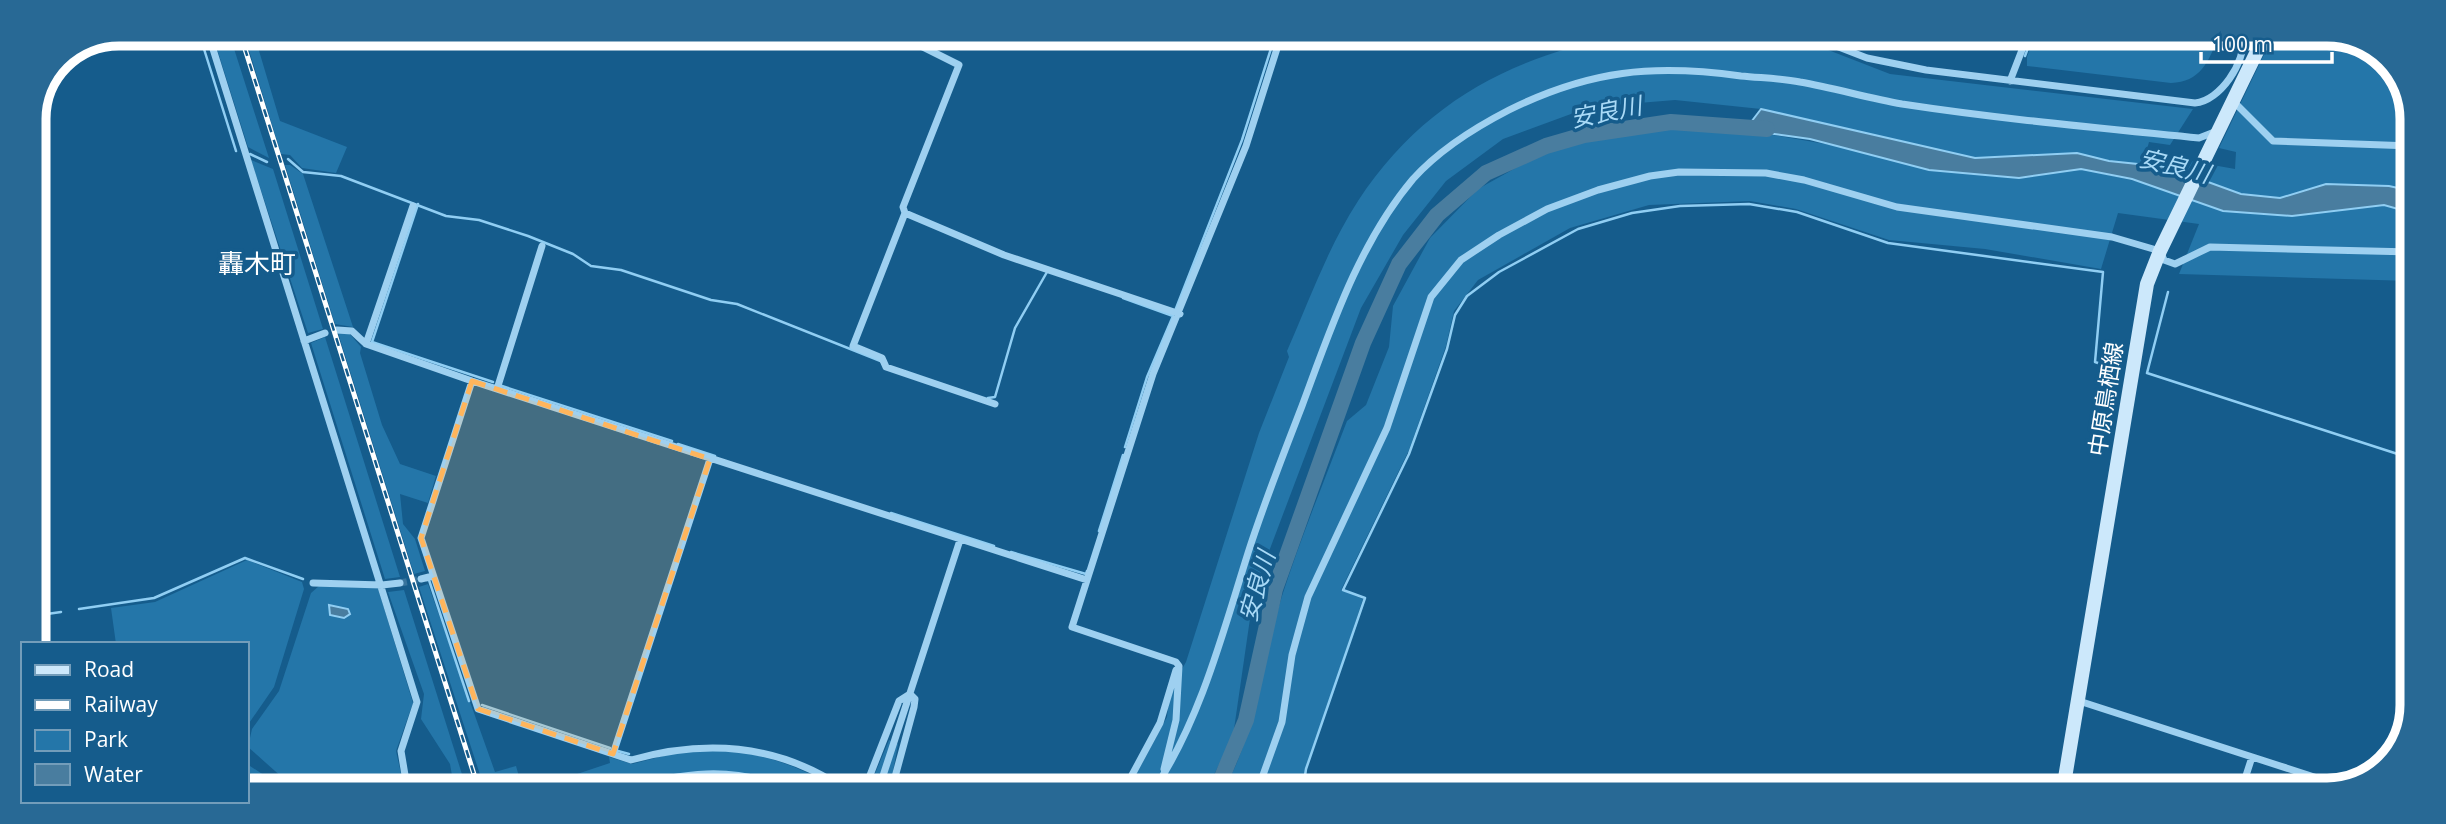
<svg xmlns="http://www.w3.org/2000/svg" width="2446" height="824" font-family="'Open Sans','Noto Sans JP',sans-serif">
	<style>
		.green { fill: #2476a9 }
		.water { fill: #497d9f; stroke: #90cef3; stroke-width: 2 }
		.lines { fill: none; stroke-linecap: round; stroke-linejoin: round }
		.stream { stroke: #90cef3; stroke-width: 2.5 }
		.river { stroke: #497d9f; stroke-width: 16 }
		.minor-tunnel { stroke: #38749d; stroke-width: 7; stroke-dasharray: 7 3.5; stroke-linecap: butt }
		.minor { stroke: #9ed0f0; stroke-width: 7 }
		.secondary { stroke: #cce8fb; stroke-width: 14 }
		.rail-casing { stroke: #fff; stroke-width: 5 }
		.rail { stroke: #155c8c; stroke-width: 2.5; stroke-dasharray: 8; stroke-linecap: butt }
		.marked { fill: #ffb55c; fill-opacity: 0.2; stroke: #ffb55c; stroke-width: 5; stroke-dasharray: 14 9; stroke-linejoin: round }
		.labels { text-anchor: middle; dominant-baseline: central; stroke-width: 7; stroke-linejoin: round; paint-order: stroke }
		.street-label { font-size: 23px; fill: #fff; stroke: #155c8c }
		.water-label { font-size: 24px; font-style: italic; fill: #a9daf7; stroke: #155c8c }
		.quarter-label { font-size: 26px; fill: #fff; stroke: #155c8c }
		.rim { fill: none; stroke: #fff; stroke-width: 9 }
	</style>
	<rect width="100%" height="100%" fill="#155c8c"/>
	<path class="green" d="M212,33H229L269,158L248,147Z
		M244,34H254L280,121L347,147L336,173L302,168L290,155L281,154Z
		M1617,36H1739L1799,45L1805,41L1890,74L2193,109L2170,145L2149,142L2146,153L2235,169L2236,152L2219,148L2272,38H2354L2395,66L2413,113L2412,191L2389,186L2326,184L2280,198L2241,194L2167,167L2109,161L2077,153L1975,158L1761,109L1675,100L1590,107L1503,139L1446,181L1403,235L1361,308L1254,591L1233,736L1207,789L1129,788L1167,717L1170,690L1186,662L1259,433L1289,357L1287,351C1309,301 1328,247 1358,201C1421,105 1507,59 1617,36Z
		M2034,37H2218C2209,62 2200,82 2171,83L2027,66V57Z
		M1658,126L1745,130L2019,178L2081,169L2292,216L2384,205L2412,213L2411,281L2179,274L2199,224L2118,213L2101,269L1985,249L1889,240L1796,209L1750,201L1649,205L1570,228L1478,280L1454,311L1446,346L1409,450L1341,590L1363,599L1300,789H1224C1258,729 1262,661 1282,596C1301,537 1325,479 1347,421L1366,405L1389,347L1393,306L1430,238L1478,189L1550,149Z
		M251,160L273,169L323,329L308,333Z
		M285,165H290L303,174L353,327L335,324Z
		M338,333H349L361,347L360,353L382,425L400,464L436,476L428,503L400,494L403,524L415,539L425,571L414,574Z
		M325,337L400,577L385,579L311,343Z
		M247,560L302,582L304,589L274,687L247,726V644H116L111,608L155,602Z
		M428,584L495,772L516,766L522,787H484L419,587Z
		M319,586L378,588L413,703L396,751L404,787H293L248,747L252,729L279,691L311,593Z
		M404,590L466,787H454L450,764L421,719L424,694L388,592Z
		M889,740L898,744L890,788H869Z
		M722,748C763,755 799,765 835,788L538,787L610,763L609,757L632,764L675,753Z
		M247,764L282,787H271L247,771Z"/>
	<path class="water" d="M1761,109L1975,158L2077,153L2109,161L2167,167L2241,194L2280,198L2326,184L2389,186L2412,191V213L2384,205L2292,216L2223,211L2132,179L2081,169L2019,178L1929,170L1810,139L1745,130Z
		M329,605L348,609L350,614L344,618L330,615Z"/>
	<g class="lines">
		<path class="stream" d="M199,33L236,151
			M2025,56L2032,37
			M250,154L267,162
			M288,159L303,172L341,176L446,216L479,220L528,236L573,254L591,266L621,270L711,300L737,304L883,362
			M418,204L372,342L493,382
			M2168,292L2147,373L2410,458
			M1123,298L1173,316L1242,140L1275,36
			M502,386L672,441
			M988,398L995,397L1015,328L1047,272
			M678,444L715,456
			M1125,447L1147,377L1173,316
			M891,513L994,546
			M1099,531L1123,455
			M1011,552L1086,574L1087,571
			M426,580H429L469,701
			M79,609L154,598L245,558L303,579
			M33,616L61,612
			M482,705L610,748
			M618,751L629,754
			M1303,789L1306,769L1365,598L1343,590L1409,454L1447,349L1455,315L1467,296L1499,272L1578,229L1632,213L1680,206L1749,204L1797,212L1888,243L2103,272L2095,362L2101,364"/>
		<path class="river" d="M1217,789L1246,720L1275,589L1363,343L1399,264L1437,215L1486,173L1546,146L1584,135L1671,122L1767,129"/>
		<path class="minor-tunnel" d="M400,583L421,579"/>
		<path class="minor" d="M208,33L417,702L401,751L407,787
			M889,35L913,42L959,65L903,207L905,213L1004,255L1180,314
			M1813,37L1867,58L1926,70L2195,103C2220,101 2246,62 2243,37
			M2010,81L2027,37
			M2234,102L2273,141L2412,146
			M905,213L853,346L882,358L886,367L995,404
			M337,330L352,331L366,344L472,381L1087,580
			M304,341L325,333
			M366,344L413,206
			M472,381L421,538L478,709L631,760C706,739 778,744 843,788
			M497,389L542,246
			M421,579L433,576
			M313,583L382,585L400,583
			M2079,701L2342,786
			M613,754L710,459
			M1164,769L1176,720L1179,666L1176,662L1072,627L1153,374L1246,146L1281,36
			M626,787C686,774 727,765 785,788
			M865,788L899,701L910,694L915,699L914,707L892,788
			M879,788L960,540
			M1125,788L1160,723L1176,670
			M1155,788C1201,718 1223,632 1248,553C1264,503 1283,455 1302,406C1331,328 1359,243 1413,179C1440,149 1474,128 1509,110C1590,70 1653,64 1741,76C1760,78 1781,78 1800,82C1834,88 1868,98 1902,104C2000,119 2100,128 2199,138L2217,131
			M1258,789L1282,722L1292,655L1308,597L1387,428L1431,297L1461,260L1499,235L1547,209L1598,190L1650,176L1679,172L1766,173L1804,180L1897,207L2112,237L2160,251L2164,260L2175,264L2210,247L2412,252
			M2241,791L2252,757"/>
		<path class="secondary" d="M2063,790L2147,284L2160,251L2264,37"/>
		<g class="rail-casing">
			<path id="rail" d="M240,33L478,787"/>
		</g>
		<use href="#rail" class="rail"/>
	</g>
	<path class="marked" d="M472,381L710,459L613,754L478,709L421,538Z"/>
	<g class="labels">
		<g class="street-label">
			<text transform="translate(2105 399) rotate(-81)">中原鳥栖線</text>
		</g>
		<g class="water-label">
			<text transform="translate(1606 111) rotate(-11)">安良川</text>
			<text transform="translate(2175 165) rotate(14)">安良川</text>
			<text transform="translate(1256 586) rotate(-74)">安良川</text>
		</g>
		<g class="quarter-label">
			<text x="257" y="263">轟木町</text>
		</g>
	</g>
	<path d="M0 0H2446V824H0ZM119 46H2327A73 73 0 0 1 2400 119V705A73 73 0 0 1 2327 778H119A73 73 0 0 1 46 705V119A73 73 0 0 1 119 46Z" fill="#286995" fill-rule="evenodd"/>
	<path class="rim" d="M119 46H2327A73 73 0 0 1 2400 119V705A73 73 0 0 1 2327 778H119A73 73 0 0 1 46 705V119A73 73 0 0 1 119 46Z"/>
	<rect x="21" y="642" width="228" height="161" fill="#155c8c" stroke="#739dba" stroke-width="2"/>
	<rect x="35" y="665" width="35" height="10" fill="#cce8fb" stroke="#739dba" stroke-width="2"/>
	<text x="84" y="677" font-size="21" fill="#ffffff">Road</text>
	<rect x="35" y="700" width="35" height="10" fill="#ffffff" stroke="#739dba" stroke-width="2"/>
	<text x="84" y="712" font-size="21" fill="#ffffff">Railway</text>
	<rect x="35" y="730" width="35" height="21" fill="#2476a9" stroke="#739dba" stroke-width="2"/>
	<text x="84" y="747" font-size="21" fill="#ffffff">Park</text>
	<rect x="35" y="764" width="35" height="21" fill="#497d9f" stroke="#739dba" stroke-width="2"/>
	<text x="84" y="782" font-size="21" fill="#ffffff">Water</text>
	<path d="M2201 52v10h131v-10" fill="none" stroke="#ffffff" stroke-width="3.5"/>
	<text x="2212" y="52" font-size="21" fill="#ffffff" stroke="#155c8c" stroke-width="5" paint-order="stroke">100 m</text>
</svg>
